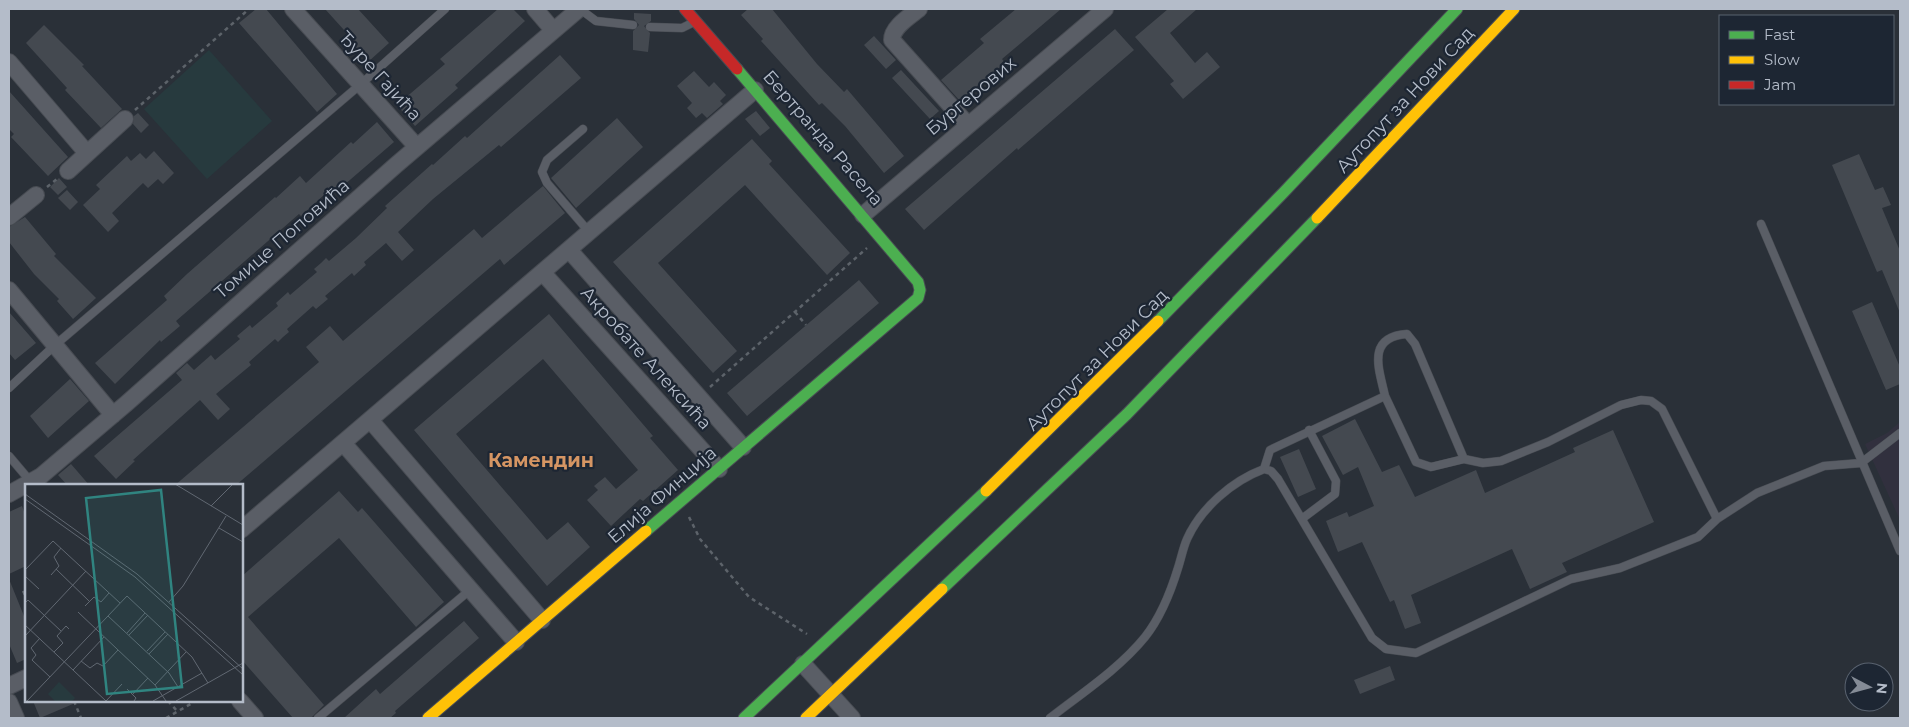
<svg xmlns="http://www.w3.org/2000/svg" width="1909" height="727" font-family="Montserrat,sans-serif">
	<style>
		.medical { fill: #31303e }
		.green { fill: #273a3e }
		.building { fill: #444950 }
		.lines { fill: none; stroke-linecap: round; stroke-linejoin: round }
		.lane-casing { stroke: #484c53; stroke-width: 9 }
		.street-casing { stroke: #484c53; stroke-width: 18 }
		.fast-casing { stroke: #484c53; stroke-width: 13 }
		.slow-casing { stroke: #484c53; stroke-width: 13 }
		.jam-casing { stroke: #484c53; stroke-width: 13 }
		.path { stroke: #5d636a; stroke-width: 2.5; stroke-dasharray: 4 4; stroke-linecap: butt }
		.lane { stroke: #5a5e66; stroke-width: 8 }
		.street { stroke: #5a5e66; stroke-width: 16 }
		.fast { stroke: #4caf50; stroke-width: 11 }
		.slow { stroke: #ffc107; stroke-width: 11 }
		.jam { stroke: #c62828; stroke-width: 11 }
		.labels { text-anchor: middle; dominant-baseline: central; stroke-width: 4.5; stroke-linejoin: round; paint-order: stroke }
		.street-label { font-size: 18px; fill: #b4bcc9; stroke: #1d2633 }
		.neighbourhood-label { font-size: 19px; font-weight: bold; fill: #d59563; stroke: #1d2633 }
		.inset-road { fill: none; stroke: #616872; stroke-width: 1 }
		.view { fill: #308480; fill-opacity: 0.15; stroke: #308480; stroke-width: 2.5 }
		.inset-edge { fill: none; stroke: #b4bcc9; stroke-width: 2.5 }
	</style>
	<rect width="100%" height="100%" fill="#2a3038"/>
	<path class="medical" d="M1900,422V520L1865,444L1887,433Z"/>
	<path class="green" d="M209,50L272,121L207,179L144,109Z"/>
	<path class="building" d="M256,9H266L337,94L317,112L239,23Z
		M325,9H358L389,43L368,62L351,42L353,40Z
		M498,9H513L525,21L455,85L458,88L415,126L397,105L445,64L440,59Z
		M748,9H772L817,64L844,92L847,89L904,156L884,173L845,126L822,103L819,105L761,41L763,39L741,15Z
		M1016,9H1061L1002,59L1005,63L960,101L941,80L984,43L980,39Z
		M1168,9H1197L1170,33L1195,63L1207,52L1220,67L1183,99L1170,84L1174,81L1135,37Z
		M634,13L651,14V21L644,26L650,33L648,52L633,50V31L639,25L634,19Z
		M44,25L84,65L82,66L122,109L101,128L65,90L67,88L26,43Z
		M1115,29L1134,50L1018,150L1017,148L924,230L905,209Z
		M874,36L896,60L886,69L864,45Z
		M560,55L581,78L501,147L499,145L433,199L398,232L414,250L402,261L386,243L364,262L366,265L354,276L352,273L325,296L328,299L316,309L313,306L287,329L289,332L283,337L278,342L275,339L249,362L251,365L216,394L230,409L218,420L200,400L133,460L135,461L116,479L94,456L182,380L176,373L187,363L194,370L211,355L215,360L240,339L237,336L250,325L252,328L278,306L276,303L288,292L290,295L317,272L314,269L321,263L326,258L329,261L356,238L387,208L385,206L432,164L433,165L465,136L467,138Z
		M901,70L939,111L930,119L892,78Z
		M694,71L709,87L714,82L726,95L720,101L723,104L707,118L702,113L696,118L687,108L692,103L677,86Z
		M9,91L68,157L48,176L11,137L14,134L9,129Z
		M756,111L770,128L760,136L745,119Z
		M138,113L149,125L141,133L133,124L134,116Z
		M617,118L643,147L576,208L551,178Z
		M377,122L394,142L329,198L325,194L301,216L299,214L176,321L180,326L161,342L160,340L115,384L95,363L167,300L164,296L187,274L275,197L276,198L300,176L306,183L351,142L353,144Z
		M752,139L772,161L769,164L850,253L827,275L745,185L658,263L737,351L713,373L613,262Z
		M154,151L174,173L163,184L158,179L148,188L143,183L112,213L119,221L108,232L83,205L100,189L96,185L127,156L131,161L140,153L146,159Z
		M1859,154L1875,190L1883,187L1891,205L1882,208L1900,251V313L1882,270L1877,272L1832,165Z
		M59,178L67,187L58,195L50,187Z
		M543,186L565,213L504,265L500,259L235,486H174L319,362L306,347L330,326L343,341L474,229L482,238Z
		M67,190L78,202L70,210L58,198Z
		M25,217L56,254L54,256L96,298L73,319L57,301L59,299L34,274L9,242V227Z
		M859,280L879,303L747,416L727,393Z
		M1872,302L1900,367V384L1886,390L1852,311Z
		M9,312L36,343L15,360L9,353Z
		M549,314L653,436L650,438L678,470L643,501L640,499L611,526L587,500L598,490L594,486L605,477L616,489L638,470L543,359L456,434L547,540L568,522L590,547L547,586L414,430Z
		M70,379L89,401L48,438L30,416Z
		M1355,419L1382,472L1399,465L1415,497L1476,470L1485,493L1575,452L1573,448L1613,430L1654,522L1562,563L1567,572L1530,589L1512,549L1411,595L1421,623L1405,629L1394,600L1390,602L1362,542L1338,552L1326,521L1347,512L1349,517L1374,506L1358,467L1343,475L1322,436Z
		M1299,449L1316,489L1298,497L1280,457Z
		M71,464L90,486H68L58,475Z
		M339,491L358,512L362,508L444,602L416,627L339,538L248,617L324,705L311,718H293L241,659V577Z
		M22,506L26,517V566L9,574V512Z
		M9,579L26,621V659L17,663L9,644Z
		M464,621L479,638L395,711L396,713L390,718H344L376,689L380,694Z
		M1390,666L1395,680L1360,694L1354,680Z
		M33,701H80L40,718Z"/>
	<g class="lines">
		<g class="lane-casing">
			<path id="lane" d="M580,9L596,21L633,25
				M650,27L682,28L694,22
				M583,129L547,160L542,172L547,183L590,233
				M1761,224L1900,551
				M9,388L54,346L361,84L445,9
				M1385,396C1379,369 1366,337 1407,334L1415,344L1464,459
				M9,456L31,482
				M1861,463L1900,433
				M1264,469L1270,450L1385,396L1416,462L1431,467L1464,459L1483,463L1501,461L1548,442L1621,405L1641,400L1651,401L1662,409L1717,519
				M1303,518L1335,494L1336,481L1309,430
				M318,718L470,590
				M1050,718C1082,693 1119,669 1145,637C1160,618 1171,591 1178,568C1181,559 1183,548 1187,539C1201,508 1232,481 1264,469L1271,471L1278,479L1372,638L1386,649L1416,653L1571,579L1620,568L1698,537L1717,519L1757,493L1824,466L1861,463"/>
		</g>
		<g class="street-casing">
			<path id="street" d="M293,9L417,147
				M535,9L553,30
				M919,9C909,17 892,27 892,40L968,125
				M9,62L86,152
				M68,171L125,119
				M863,215L1105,9
				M9,217L36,195
				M570,251L743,447
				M543,273L719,469
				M9,290L113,415
				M371,421L542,620
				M344,444L516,642
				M9,494L41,476L127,403L396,165L579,9
				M241,530L755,90
				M803,664L852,718
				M9,686L26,678
				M240,701L255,718
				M9,702L16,718"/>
		</g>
		<g class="fast-casing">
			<path id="fast" d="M1158,321L1284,192L1457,9
				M646,531L918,298L920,290L918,282L737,69
				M942,589L1127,414L1317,218
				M744,718L986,491"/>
		</g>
		<g class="slow-casing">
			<path id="slow" d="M1317,218L1514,9
				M986,491L1158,321
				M428,718L646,531
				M806,718L942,589"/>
		</g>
		<g class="jam-casing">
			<path id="jam" d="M685,9L737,69"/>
		</g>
		<path class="path" d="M135,110L249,9
			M47,187L57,179
			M795,312L806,325
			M710,387L867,248
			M689,517L700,539L749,597L807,634
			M23,591L26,597
			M74,701L81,718
			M168,701L178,712
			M166,718L196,701"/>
		<use href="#lane" class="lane"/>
		<use href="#street" class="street"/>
		<use href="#fast" class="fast"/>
		<use href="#slow" class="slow"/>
		<use href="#jam" class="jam"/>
	</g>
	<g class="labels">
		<g class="street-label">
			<text transform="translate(380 76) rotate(48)">Ђуре Гајића</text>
			<text transform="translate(971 96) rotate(-40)">Бургерових</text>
			<text transform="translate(1405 100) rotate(-47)">Аутопут за Нови Сад</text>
			<text transform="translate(823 138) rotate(49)">Бертранда Расела</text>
			<text transform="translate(282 239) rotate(-41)">Томице Поповића</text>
			<text transform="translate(646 358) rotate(48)">Акробате Алексића</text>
			<text transform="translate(1097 360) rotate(-45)">Аутопут за Нови Сад</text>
			<text transform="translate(662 495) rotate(-41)">Елија Финција</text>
		</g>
		<g class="neighbourhood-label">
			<text x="541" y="460">Камендин</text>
		</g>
	</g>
	<g transform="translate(25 484)">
		<rect width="218" height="218" fill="#2a3038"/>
		<path d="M34,198L50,214L47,217H30L23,210Z" fill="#273a3e"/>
		<path class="inset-road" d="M150,0L218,41M0,10L112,90L218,185M0,15L110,93L218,191M186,22L208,0M194,44L218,58M31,85L64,117M0,86L28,57L95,119M26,91L34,82L29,73L36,64M0,92L14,105M144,118L158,102L201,32M0,119L3,116L36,147M60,122L69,113L76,118L84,109M53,128L130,201L141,217M83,132L144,189L153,203M0,141L81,217M102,149L120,129M104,151L123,131M0,152L61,87M15,154L6,164L11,171L7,176L25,193M122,167L140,148M29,168L38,159L32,152L41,142L44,145M124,170L143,150M56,177L65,184L72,179L78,182L93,166M48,186L79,153M130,201L161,168M102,205L111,214L109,217M107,211L123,194M2,217L102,112L167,173L183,199M81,217L97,200M128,217L177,189M151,217L218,179"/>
		<path class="view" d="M136,6L157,203L82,210L61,14Z"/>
		<rect width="218" height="218" class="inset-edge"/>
	</g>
	<rect width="1909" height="727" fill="none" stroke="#b4bcc9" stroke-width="20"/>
	<rect x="1719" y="15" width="175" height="90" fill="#1d2633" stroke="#59626f"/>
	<rect x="1729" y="31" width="25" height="8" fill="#4caf50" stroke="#59626f"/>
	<text x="1764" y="40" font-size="15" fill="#b4bcc9">Fast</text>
	<rect x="1729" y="56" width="25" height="8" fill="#ffc107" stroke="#59626f"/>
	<text x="1764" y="65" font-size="15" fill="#b4bcc9">Slow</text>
	<rect x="1729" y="81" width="25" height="8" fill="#c62828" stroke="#59626f"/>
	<text x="1764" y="90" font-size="15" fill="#b4bcc9">Jam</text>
	<g transform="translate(1869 687) rotate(96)"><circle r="24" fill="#1d2633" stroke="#59626f"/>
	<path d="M0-4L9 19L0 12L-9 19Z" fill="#848b96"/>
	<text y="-8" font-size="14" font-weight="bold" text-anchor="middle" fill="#b4bcc9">N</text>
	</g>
</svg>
